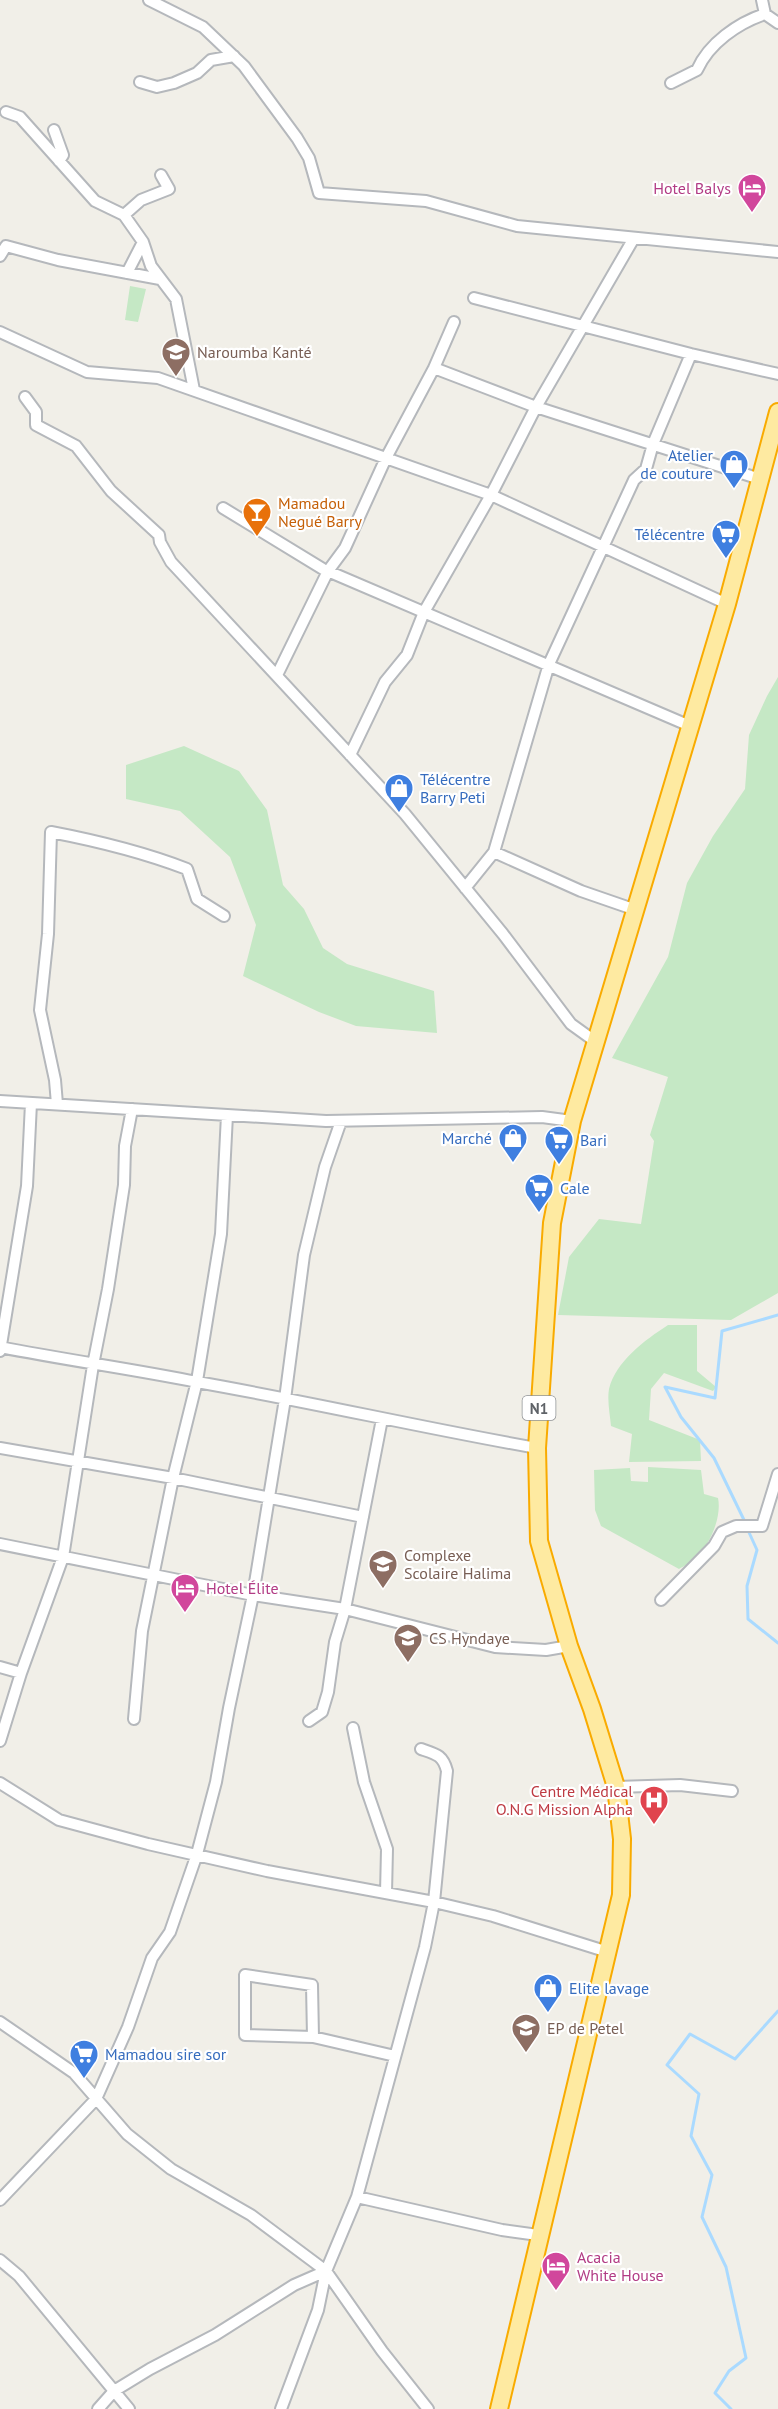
<svg xmlns="http://www.w3.org/2000/svg" width="778" height="2409" font-family="'PT Sans',sans-serif">
	<style>
		.green { fill: #c5e8c5 }
		.lines { fill: none; stroke-linecap: round; stroke-linejoin: round }
		.stream { stroke: #aadaff; stroke-width: 3 }
		.minor-casing { stroke: #b5b8bc; stroke-width: 14 }
		.trunk-casing { stroke: #f9ab00; stroke-width: 20 }
		.minor { stroke: #fff; stroke-width: 10 }
		.trunk { stroke: #feeaa1; stroke-width: 16 }
		.labels { text-anchor: middle; dominant-baseline: central; stroke-width: 4.5; stroke-linejoin: round; paint-order: stroke }
		.shield { fill: #fff; stroke: #8f9295; stroke-width: 1.5 }
		.shield-label { font-size: 15px; font-weight: bold; fill: #5f6368 }
		.hotel-label { font-size: 16px; fill: #b23c85; stroke: #fff; text-anchor: start }
		.education-label { font-size: 16px; fill: #785e54; stroke: #fff; text-anchor: start }
		.shop-label { font-size: 16px; fill: #366cbe; stroke: #fff; text-anchor: start }
		.food-label { font-size: 16px; fill: #c56008; stroke: #fff; text-anchor: start }
		.health-label { font-size: 16px; fill: #be3a42; stroke: #fff; text-anchor: end }
	</style>
	<rect width="100%" height="100%" fill="#f1efe8"/>
	<path class="green" d="M130,286L146,289L138,322L125,320Z
		M778,677V1293L731,1320L558,1315L569,1257L599,1219L641,1224L654,1141L650,1135L668,1077L612,1058L668,957L687,883L713,836L745,789L749,735L767,696Z
		M184,746L239,771L267,810L283,885L304,909L323,948L347,964L434,991L437,1033L356,1026L319,1012L243,976L256,925L230,857L180,811L126,799V765Z
		M668,1325H697V1371L716,1387L713,1391L664,1373L651,1389L649,1420L700,1440L701,1461L629,1462L632,1434L611,1426C610,1415 607,1400 609,1389C616,1361 645,1340 668,1325Z
		M648,1467L701,1470L704,1494L718,1498C722,1517 710,1545 695,1559C691,1563 684,1566 679,1569L601,1526L595,1510L594,1470L630,1468L631,1481L648,1482Z"/>
	<g class="lines">
		<path class="stream" d="M745,1522L714,1458L681,1417L665,1387L715,1398L722,1331L778,1315
			M747,1528L757,1550L747,1586L748,1619L778,1643
			M731,2409L715,2393L729,2371L746,2358L726,2267L702,2217L712,2175L691,2136L699,2094L667,2065L690,2034L735,2059L778,2011"/>
		<g class="minor-casing">
			<path id="minor" d="M149,0L203,27L244,66L297,138L309,158L319,193L426,201L517,226L778,252
				M762,0L765,14L778,23
				M140,82L157,87L174,83L197,73L211,60L234,56
				M671,83L697,70C709,43 738,23 765,14
				M6,112L20,117L95,201L124,215L143,242L151,266L176,299L194,390
				M54,130L63,155L59,161
				M124,215L141,200L169,189L161,175
				M0,256L6,246L58,260L160,279
				M127,273L143,242
				M474,298L691,354L778,374
				M0,332L87,372L158,378L491,495L727,604
				M434,368L536,407L760,479
				M25,397L36,412V425L76,446L111,491L159,535L160,542L171,562L405,814L503,934L571,1024L596,1042
				M223,508L323,569L690,726
				M277,675L328,571L345,548L386,458L434,368L454,322
				M350,755L385,682L407,655L424,612L491,495L536,407L634,238
				M494,852L581,891L636,910
				M465,888L494,852L549,664L634,480L646,469L653,444L691,354
				M0,1101L326,1121L542,1117L572,1121
				M57,1104L55,1080L40,1010L48,934L51,832C98,841 143,852 187,869L197,899L224,916
				M0,1347C66,1360 132,1369 197,1382C311,1402 423,1428 537,1448
				M0,1351L27,1186L31,1103
				M0,1448L173,1478L363,1517
				M0,1544L253,1595L345,1609L495,1647L546,1650L569,1646
				M661,1600L714,1546L722,1532L736,1526H762L778,1474
				M0,1667L21,1673
				M134,1719L142,1631L173,1478L197,1381L221,1234L227,1115
				M309,1721L322,1712L328,1692L335,1642L345,1609L382,1419
				M353,1728L364,1782L387,1849L386,1893
				M0,1741L21,1673L63,1557L93,1365L108,1289L124,1185L125,1146L132,1109
				M0,1783L59,1820L148,1844L267,1871L434,1902L493,1916L608,1952
				M616,1787L680,1785L732,1791
				M0,2022L74,2073L127,2134L171,2169L251,2215L326,2271L382,2351L428,2409
				M313,2037L312,1985L245,1975V2035L313,2037L395,2056
				M357,2197L502,2230L538,2235
				M0,2200L96,2099L128,2027L152,1958L170,1932L197,1854L216,1782L229,1708L253,1595L285,1399L304,1255L325,1167L341,1121
				M0,2260L19,2276L129,2409
				M98,2409L114,2391L150,2369L215,2335L294,2285L326,2271
				M281,2409L318,2310L326,2271L357,2197L425,1947L434,1902L447,1771C443,1755 436,1754 421,1749"/>
		</g>
		<g class="trunk-casing">
			<path id="trunk" d="M499,2409L621,1895L622,1839L616,1787L592,1709L569,1646L539,1541L537,1448L552,1223L572,1121L727,604L778,412"/>
		</g>
		<use href="#minor" class="minor"/>
		<use href="#trunk" class="trunk"/>
	</g>
	<defs>
		<g id="hotel-pin" transform="scale(1.5)"><path d="M0 17L-7.5 6A9.5 9.5 0 1 1 7.5 6Z" fill="#d1479c" stroke="#fff"/><path d="M-6-4.5h1.5V1H6V5H4.5V3h-9V5H-6ZM-4 0a1.8 1.8 0 1 1 3.6 0ZM.5 0V-2.5h3Q6-2.5 6 0Z" fill="#fff"/></g>
		<g id="school-pin" transform="scale(1.5)"><path d="M0 17L-7.5 6A9.5 9.5 0 1 1 7.5 6Z" fill="#8d6e63" stroke="#fff"/><path d="M0-5L7-2L0 1L-7-2ZM-4 1L0 2.5L4 1V4Q0 6-4 4Z" fill="#fff"/></g>
		<g id="shop-pin" transform="scale(1.5)"><path d="M0 17L-7.5 6A9.5 9.5 0 1 1 7.5 6Z" fill="#3f7fe0" stroke="#fff"/><path d="M-5-2.5h2.3a2.7 3.5 0 0 1 5.4 0H5L5.5 6h-11ZM-1.5-2.5h3a1.5 2.3 0 0 0-3 0Z" fill="#fff"/></g>
		<g id="bar-pin" transform="scale(1.5)"><path d="M0 17L-7.5 6A9.5 9.5 0 1 1 7.5 6Z" fill="#e8710a" stroke="#fff"/><path d="M-6-5H6L.8 .8V4.5H3.5V6h-7V4.5H-.8V.8Z" fill="#fff"/></g>
		<g id="supermarket-pin" transform="scale(1.5)"><path d="M0 17L-7.5 6A9.5 9.5 0 1 1 7.5 6Z" fill="#3f7fe0" stroke="#fff"/><path d="M-6-5.5h2.5l.6 2H6L4.5 2H-2.5L-4.4-4H-6ZM-1.5 3.2a1.3 1.3 0 1 0 .1 0ZM3 3.2a1.3 1.3 0 1 0 .1 0Z" fill="#fff"/></g>
		<g id="hospital-pin" transform="scale(1.5)"><path d="M0 17L-7.5 6A9.5 9.5 0 1 1 7.5 6Z" fill="#e0444e" stroke="#fff"/><path d="M-5-5h3v3.5h4V-5h3V5h-3V1.5h-4V5h-3Z" fill="#fff"/></g>
	</defs>
	<g fill-rule="evenodd">
		<use href="#hotel-pin" x="752" y="188"/>
		<use href="#school-pin" x="176" y="352"/>
		<use href="#shop-pin" x="734" y="464"/>
		<use href="#bar-pin" x="257" y="512"/>
		<use href="#supermarket-pin" x="726" y="534"/>
		<use href="#shop-pin" x="399" y="788"/>
		<use href="#shop-pin" x="513" y="1138"/>
		<use href="#supermarket-pin" x="559" y="1140"/>
		<use href="#supermarket-pin" x="539" y="1188"/>
		<use href="#school-pin" x="383" y="1564"/>
		<use href="#hotel-pin" x="185" y="1588"/>
		<use href="#school-pin" x="408" y="1638"/>
		<use href="#hospital-pin" x="654" y="1800"/>
		<use href="#shop-pin" x="548" y="1988"/>
		<use href="#school-pin" x="526" y="2028"/>
		<use href="#supermarket-pin" x="84" y="2054"/>
		<use href="#hotel-pin" x="556" y="2266"/>
	</g>
	<g class="labels">
		<rect class="shield" x="522.5" y="1396" width="33" height="24" rx="4.5"/>
		<g class="shield-label">
			<text x="539" y="1408">N1</text>
		</g>
		<g class="hotel-label">
			<text x="731" y="188" text-anchor="end">Hotel Balys</text>
			<text x="206" y="1588">Hotel Élite</text>
			<text x="577" y="2257">Acacia<tspan x="577" dy="18">White House</tspan></text>
		</g>
		<g class="education-label">
			<text x="197" y="352">Naroumba Kanté</text>
			<text x="404" y="1555">Complexe<tspan x="404" dy="18">Scolaire Halima</tspan></text>
			<text x="429" y="1638">CS Hyndaye</text>
			<text x="547" y="2028">EP de Petel</text>
		</g>
		<g class="shop-label">
			<text x="713" y="455" text-anchor="end">Atelier<tspan x="713" dy="18">de couture</tspan></text>
			<text x="705" y="534" text-anchor="end">Télécentre</text>
			<text x="420" y="779">Télécentre<tspan x="420" dy="18">Barry Peti</tspan></text>
			<text x="492" y="1138" text-anchor="end">Marché</text>
			<text x="580" y="1140">Bari</text>
			<text x="560" y="1188">Cale</text>
			<text x="569" y="1988">Elite lavage</text>
			<text x="105" y="2054">Mamadou sire sor</text>
		</g>
		<g class="food-label">
			<text x="278" y="503">Mamadou<tspan x="278" dy="18">Negué Barry</tspan></text>
		</g>
		<g class="health-label">
			<text x="633" y="1791">Centre Médical<tspan x="633" dy="18">O.N.G Mission Alpha</tspan></text>
		</g>
	</g>
</svg>
